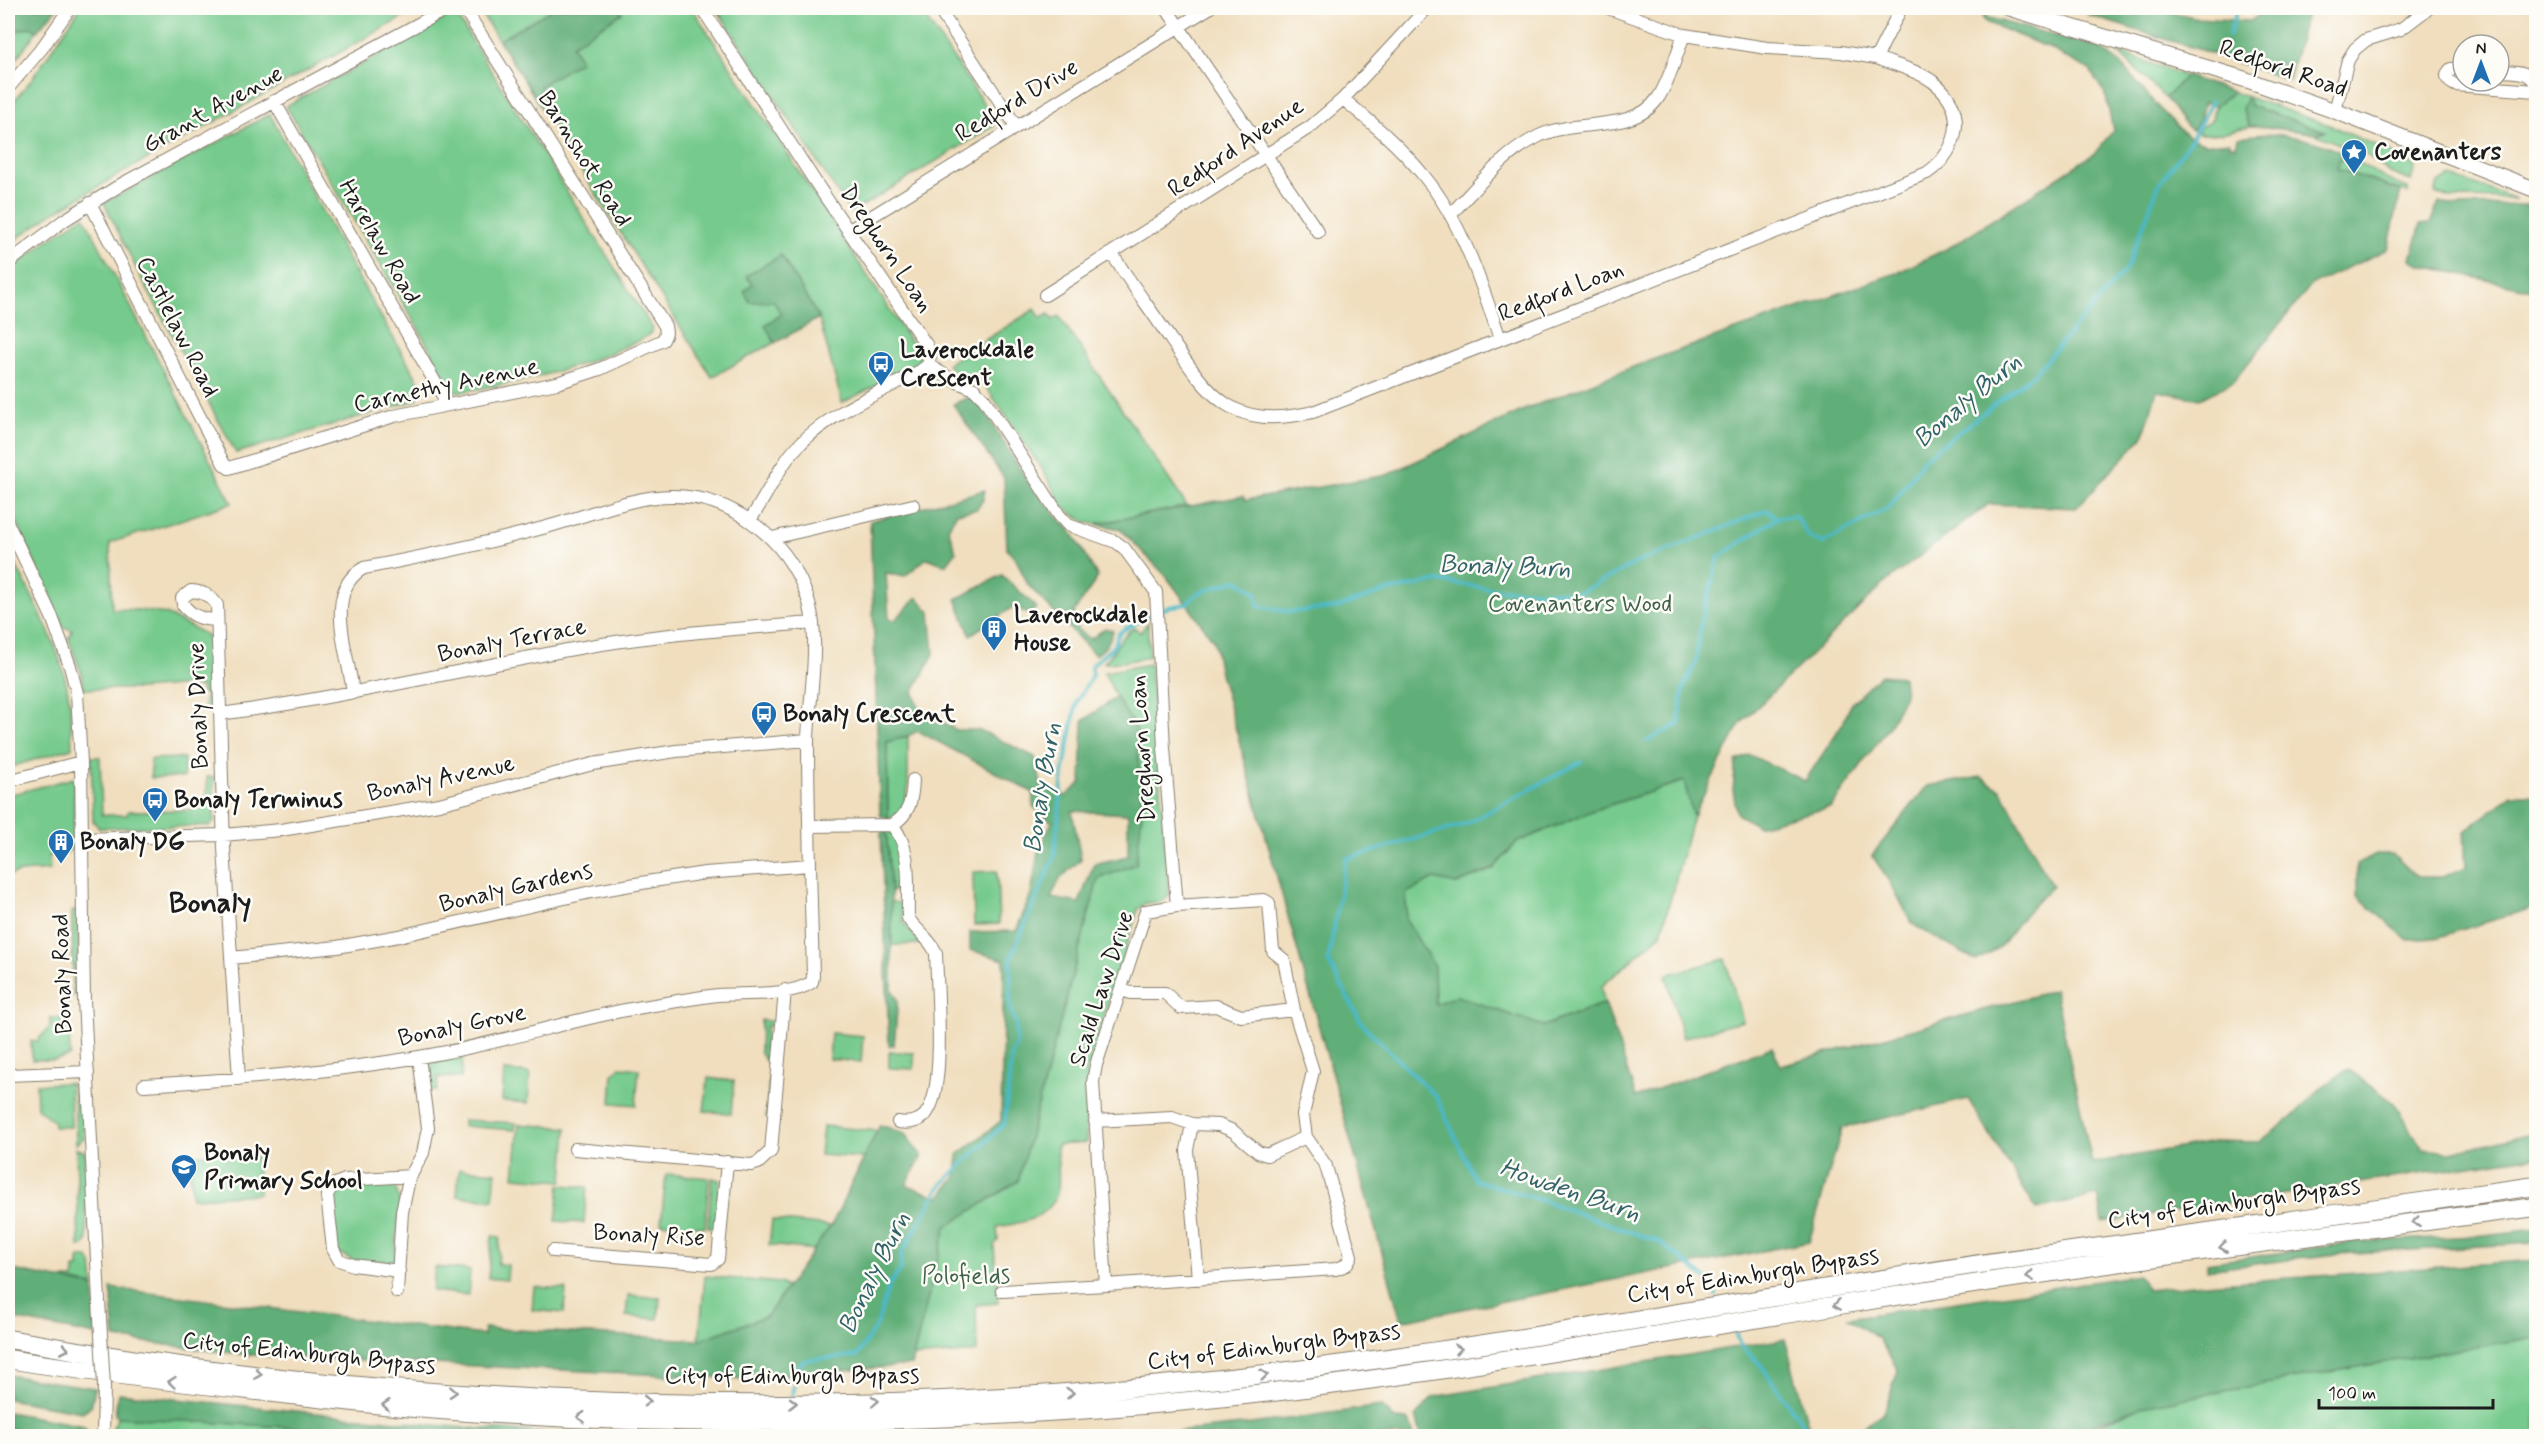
<svg xmlns="http://www.w3.org/2000/svg" width="2544" height="1444" font-family="Mynerve,sans-serif">
	<style>
		.green { fill: #76ca8d; stroke: #497354; stroke-width: 1.5 }
		.forest { fill: #60ae78; stroke: #3e654a; stroke-width: 1.5; fill-rule: evenodd }
		.lines { fill: none; stroke-linecap: round; stroke-linejoin: round }
		.stream { stroke: #4cb9c5; stroke-width: 4 }
		.minor-casing { stroke: #867d6d; stroke-width: 14 }
		.major-casing { stroke: #867d6d; stroke-width: 17 }
		.highway-casing { stroke: #867d6d; stroke-width: 20 }
		.minor { stroke: #fff; stroke-width: 12 }
		.major { stroke: #fff; stroke-width: 15 }
		.highway { stroke: #fff; stroke-width: 18 }
		.minor-bridge-casing { stroke: #867d6d; stroke-width: 14; stroke-linecap: butt }
		.minor-bridge { stroke: #fff; stroke-width: 12 }
		.oneway { stroke: #999 }
		.labels { text-anchor: middle; dominant-baseline: central; stroke-width: 5; stroke-linejoin: round; paint-order: stroke }
		.street-label { font-size: 24px; fill: #1c1c1c; stroke: #fdfcf7 }
		.poi-label { font-size: 24px; font-weight: bold; fill: #1c1c1c; stroke: #fdfcf7; text-anchor: start }
		.park-label { font-size: 24px; fill: #406249; stroke: #fdfcf7 }
		.water-label { font-size: 26px; font-style: italic; fill: #326368; stroke: #fdfcf7 }
		.district-label { font-size: 30px; font-weight: bold; fill: #1c1c1c; stroke: #fdfcf7 }
	</style>
	<rect width="100%" height="100%" fill="#fdfcf7"/>
	<filter id="ink" filterUnits="userSpaceOnUse"><feTurbulence type="fractalNoise" baseFrequency=".0167" numOctaves="2"/><feDisplacementMap in="SourceGraphic" scale="12" xChannelSelector="R" yChannelSelector="G"/><feConvolveMatrix kernelMatrix="1 2 1 2 8 2 1 2 1" color-interpolation-filters="sRGB"/></filter>
	<filter id="wash" filterUnits="userSpaceOnUse"><feTurbulence type="fractalNoise" baseFrequency=".008" numOctaves="4" result="noise"/><feDisplacementMap in="SourceGraphic" scale="24" xChannelSelector="R" yChannelSelector="G"/><feGaussianBlur stdDeviation="1.35" result="paint"/><feColorMatrix in="noise" values="0 0 0 0 0 0 0 0 0 0 0 0 0 0 0 0 0 1.4 0 .05"/><feComposite in="paint" operator="in"/></filter>
	<g filter="url(#wash)">
		<rect width="100%" height="100%" fill="#f0debe"/>
		<path class="green" d="M80,8H420L113,178L50,215L8,245V108L32,79Z
			M478,8H692L920,356L919,364L842,403L819,318L712,377Z
			M716,8H919L995,120L994,126L851,213Z
			M455,13L653,329C649,338 635,342 626,346C573,371 517,383 459,392L452,389L415,323L286,106Z
			M31,27L37,31L8,70V33Z
			M2118,52L2186,76L2165,98Z
			M2233,92L2332,126L2408,160L2415,168L2411,181L2390,173L2368,156L2317,135L2324,131L2251,106L2242,108L2250,126C2234,130 2214,137 2197,133L2200,128L2212,119L2215,106Z
			M270,114L351,265L419,382L422,393L416,400L236,453L139,274L104,203Z
			M2342,153C2367,165 2381,180 2408,188V193L2337,169Z
			M2450,177L2458,179L2516,199L2451,198L2435,193L2438,184Z
			M84,216L232,503L110,543L112,609L140,610L166,614L205,634L212,642L213,707H204L206,693H202L201,687H189L188,685L142,689H84L82,675L68,637H70L72,630L63,627L8,502V272L47,241Z
			M1035,309L1041,318L1049,314L1053,320L1059,316L1187,506L1095,524L1085,522L1064,508L1042,469L984,384L956,373L947,364Z
			M8,552H10C31,598 62,646 69,698C72,714 71,732 72,748L8,768Z
			M1148,622L1149,657L1124,662L1104,663C1116,650 1119,637 1135,627L1140,633Z
			M1150,664L1169,895L1161,902L1146,903L1138,909L1087,1072L1086,1143L1057,1145C1057,1159 1060,1176 1058,1189C1053,1219 1021,1223 997,1227L998,1240L994,1245L998,1303L976,1305L977,1352L913,1357L946,1226L1018,1181L1098,879L1136,864V729L1116,697L1104,672Z
			M908,736V788L903,810L888,820L887,742Z
			M91,757H100L102,815H127L128,811L194,810V806L207,805V777H214V822L209,826L99,828L93,821Z
			M184,758V777L151,778L150,759Z
			M74,778V847L65,854L49,856L50,870L20,872L8,876V795Z
			M1684,781L1693,816L1661,934L1601,987L1605,1003L1543,1026L1457,996L1435,1004L1434,966L1406,920V893L1434,879L1457,884L1493,869L1517,842L1594,810Z
			M886,829C904,836 901,875 902,891H891Z
			M997,871L999,924L974,925L973,872Z
			M891,902L902,903L903,922L921,944L892,945Z
			M78,909L79,992L73,996L72,912Z
			M1725,959L1743,1021L1683,1038L1666,975Z
			M68,1003L70,1056L55,1060H32L31,1041H37L50,1027V1018H68Z
			M761,1020L776,1022L775,1026H766L765,1054L773,1055L768,1117H766L770,1067L760,1053Z
			M831,1033L863,1036L861,1062L829,1059Z
			M889,1052L914,1053V1069L889,1068Z
			M461,1054L463,1057L461,1078L438,1077L437,1091L428,1089L427,1077H429V1070L432,1061Z
			M620,1067L639,1069L636,1105L611,1103L613,1074Z
			M504,1071L530,1073L528,1103L502,1101Z
			M708,1078L734,1081L731,1114L704,1111Z
			M70,1083L71,1127H54V1122L37,1108L36,1084Z
			M74,1084H79L82,1089L84,1138L76,1144Z
			M463,1120L516,1123L515,1130L463,1126Z
			M519,1124L567,1128L563,1181L514,1177Z
			M823,1126L877,1131L864,1158L820,1155Z
			M76,1148L85,1152L87,1241L82,1247H79Z
			M256,1151L259,1194L192,1198L189,1155Z
			M459,1169L496,1172L493,1200L457,1196Z
			M666,1174L709,1178L705,1227L661,1223Z
			M712,1178L720,1180L716,1228L708,1227Z
			M348,1185H387L396,1188L400,1204L395,1261H354L337,1252L331,1194L338,1187Z
			M560,1185L587,1187L584,1223L556,1221Z
			M772,1220L830,1226L815,1250L769,1245Z
			M492,1236L500,1237L498,1264L508,1265L507,1280L488,1278Z
			M79,1258H88L92,1263L94,1286L53,1279H74V1268H79Z
			M435,1267L470,1270L468,1295L432,1291Z
			M705,1276L780,1283L788,1288L767,1316L699,1340Z
			M534,1287L566,1289L564,1313L532,1310Z
			M628,1295L660,1298L658,1319L626,1316Z
			M2536,1337V1436H2064L2101,1424L2142,1406L2402,1359Z
			M118,1417L441,1436H109Z"/>
		<path class="forest" d="M8,8H57L37,31L31,27L8,33Z
			M554,8H619L622,13L572,45L581,61L540,86L543,92L535,97L499,40Z
			M2121,8H2154L2198,18L2250,21L2269,8H2321L2307,11L2289,80L2210,53L2087,15Z
			M1982,16L2098,47L2121,64L2157,106L2188,137L2206,144L2230,142L2229,145L2236,146L2238,138C2274,129 2309,137 2342,153L2337,169L2401,191L2388,249L2311,285L2233,382L2200,399L2157,391L2143,437L2076,508L1989,504L1887,581L1740,724L1693,816L1684,781L1594,810L1517,842L1493,869L1456,884L1434,879L1406,893V920L1434,966L1435,1004L1457,996L1543,1026L1605,1003L1636,1097L1772,1047L1781,1066L2055,990L2092,1163L2219,1141L2259,1142L2291,1118L2320,1089L2348,1069L2393,1102L2423,1149L2450,1152L2536,1132V1156L2103,1222L2098,1196L2036,1209L1968,1099L1842,1128L1809,1242L1401,1321L1219,669L1214,641L1166,576L1120,529L1095,524L1243,496L1246,500L1387,475L1526,409L1643,363L1899,272L1952,246L2060,176L2094,154L2113,131L2106,96L2090,70L2049,48L1985,22Z
			M2186,76L2233,92L2215,106L2204,103L2200,119L2193,131L2186,126L2165,98Z
			M2247,97L2251,106L2325,131C2311,137 2271,125 2250,126L2242,108Z
			M2439,202L2455,206L2529,205L2536,208V291L2420,265L2411,259L2421,224L2430,223Z
			M781,255L819,318L775,343L765,325L781,315L774,301L750,302L744,292L752,284L746,276Z
			M972,396L984,410L1029,484L1073,534L1098,577L1074,612L1078,630L1091,639L1105,628L1113,631C1109,642 1106,649 1095,655L1028,585L1016,559L1007,550L1004,478L953,404Z
			M985,490L983,500L977,509L957,513L948,528L956,552L946,565L927,558L905,576L886,573L889,619L895,620L917,597L930,612L934,654L913,692L919,707L956,730H980L1035,757L1042,788L1066,796L1081,783L1083,721L1116,697L1136,729L1142,815L1136,864L1098,879L1018,1181L946,1227L911,1365L748,1379L265,1356L212,1351L115,1338L111,1288L483,1335L484,1328L699,1340L767,1316L833,1222L880,1125L904,1133L922,1156L906,1185L939,1197L956,1177L958,1155L1001,1121L1004,960L970,950V932L1016,931L1031,894L1039,847L1052,822L1034,807L1032,792L918,731L908,736L887,742L888,820L880,815L870,521ZM1072,811L1128,814V856L1094,864L1079,903L1051,898L1060,879L1081,859Z
			M1002,575L1037,608L1028,614L1013,607L970,635L956,599Z
			M1880,675L1903,677L1905,695L1888,728L1831,807L1758,826L1737,814L1733,790L1736,761L1750,755L1805,781L1843,723L1851,704Z
			M1981,777L2001,790L2052,886L2025,914L1999,948L1976,961L1912,924L1895,891L1872,855L1927,786Z
			M2511,795H2531L2536,799V907L2435,938L2408,940L2357,897V864L2376,854H2393L2417,877H2442L2466,867L2464,832Z
			M886,829L891,891L892,990L898,1000L894,1045L889,1046L881,833Z
			M2536,1229V1243L2337,1254L2207,1270V1263L2357,1242L2475,1236Z
			M2536,1260V1337L2402,1359L2142,1406L2062,1436H1866L1857,1430L1884,1413L1898,1370L1879,1339L1848,1318L2138,1275L2149,1290L2192,1285Z
			M8,1269L94,1286L96,1335L8,1318Z
			M1785,1339L1811,1436H1721L1702,1427L1672,1436H1421L1416,1416L1433,1397Z
			M8,1375L95,1388L91,1407L82,1412L8,1399Z
			M118,1393L465,1428L613,1436H441L118,1417L115,1415Z
			M1381,1406L1395,1419L1409,1420L1414,1436H1139L1251,1424Z
			M8,1412L84,1426L91,1436H44L8,1428Z"/>
		<g class="lines">
			<path class="stream" d="M2229,35L2237,11L2241,8
				M1647,741L1679,724L1683,688L1696,663L1701,622L1719,557L1777,518
				M1581,762L1466,824L1346,859L1328,961L1362,1024L1437,1098L1475,1180L1541,1200L1659,1242L1708,1280L1716,1295
				M1735,1333L1741,1346L1760,1364L1811,1436
				M792,1397L796,1368L805,1360L857,1356L877,1325L889,1285L901,1269V1255L941,1185L1004,1124L1012,1054L1016,1046V1024L1010,1008L1011,957L1054,858L1063,774L1077,701L1092,676V665L1114,646L1119,633L1136,622L1169,607L1187,604L1198,593L1237,580L1256,592L1258,606L1290,612L1336,608L1383,592L1438,581L1493,589L1579,593L1636,563L1767,510L1777,518L1796,516L1809,537L1823,543L1890,507L1925,458L2033,375L2127,268L2159,184L2191,140L2209,108L2211,101
				M790,1436L791,1425"/>
		</g>
	</g>
	<g filter="url(#ink)">
		<g class="lines">
			<g class="minor-casing">
				<path id="minor" d="M702,8L820,189L927,346L930,356L928,365
					M938,8L1016,126
					M1166,8L1318,232
					M1608,8L1684,35L1767,48L1841,52L1876,58L1901,8
					M2463,68L2451,69C2444,76 2447,81 2455,85L2536,91
					M2499,71C2514,72 2529,70 2536,84
					M8,88L42,48L70,8
					M1343,99C1372,123 1400,146 1424,176C1462,222 1481,282 1500,339
					M274,101L443,396L445,405
					M2335,111L2348,60L2355,49L2366,40L2401,29L2429,8
					M90,203L224,464L229,468L394,416L557,383L600,369L663,340L666,333L665,326L464,8
					M1450,215C1478,186 1502,154 1539,136C1576,118 1634,134 1658,98C1670,80 1676,55 1684,35
					M848,231L1209,8
					M1112,254C1130,282 1150,309 1169,337C1210,397 1232,431 1313,412L1927,173C1961,150 1968,107 1932,81C1916,70 1895,65 1876,58
					M8,263L63,221L122,184L448,8
					M1045,295L1310,127L1343,99L1427,8
					M928,365L951,379L974,389L984,399L1059,515L1068,525L1116,542L1124,548L1156,592L1164,748L1177,906
					M750,520C767,496 778,467 798,446C831,412 879,393 920,371L928,365
					M8,524L52,617L70,666L77,693L81,762L84,1000L99,1301
					M772,538L913,505
					M217,619C203,621 192,616 183,605L182,598L191,591C203,592 210,595 217,605L224,848L239,1079
					M220,714C339,698 456,671 573,649C653,634 733,629 813,623
					M8,781L81,762
					M892,825C910,814 912,800 913,780
					M809,826L892,825C913,848 907,887 908,918C916,931 930,938 936,953C937,988 945,1081 929,1109C923,1122 910,1124 898,1122
					M81,839L223,835L281,830L439,804L593,764L676,751L808,740
					M231,958L337,947L399,936L591,892L653,881L705,873L810,865
					M1121,990L1131,993H1165L1181,1008L1216,1006L1241,1016L1294,1010
					M8,1075L88,1072
					M144,1085C246,1079 347,1071 447,1052C512,1040 576,1018 642,1007C667,1003 693,998 718,995C744,993 791,997 812,982L813,976C811,897 808,819 808,740C809,695 823,633 805,591C784,538 733,496 673,496C632,496 590,515 550,526C489,543 427,556 364,568C322,590 349,655 353,693
					M1095,1121L1172,1117L1192,1124L1219,1125L1233,1131L1258,1152L1267,1155L1306,1137
					M1192,1124L1187,1150L1198,1279
					M575,1149L751,1165L758,1163L771,1151L785,990
					M553,1251L711,1264L718,1259L727,1162
					M399,1271L353,1265L339,1260L333,1249L327,1195L333,1185L345,1180L411,1176
					M1002,1291L1106,1285L1093,1082L1096,1065L1146,911L1177,906L1264,900L1269,903L1273,951L1284,960L1294,1010L1313,1071L1303,1115L1306,1137L1326,1166L1351,1256L1346,1265L1336,1269L1106,1285
					M397,1292L402,1212L409,1179L423,1153L428,1128L419,1057
					M103,1436L104,1386"/>
			</g>
			<g class="major-casing">
				<path id="major" d="M2009,8L2247,80L2335,111L2536,190"/>
			</g>
			<g class="highway-casing">
				<path id="highway" d="M8,1339C362,1402 746,1420 1105,1390C1377,1368 1645,1317 1915,1274C2008,1259 2101,1247 2194,1234C2308,1218 2422,1201 2536,1186
					M8,1359C88,1372 168,1381 249,1390C308,1397 367,1404 427,1409C652,1427 880,1425 1105,1408C1356,1390 1604,1343 1852,1303C2080,1266 2308,1236 2536,1207"/>
			</g>
			<use href="#minor" class="minor"/>
			<use href="#major" class="major"/>
			<use href="#highway" class="highway"/>
			<g class="minor-bridge-casing">
				<path id="minor-bridge" d="M99,1301L104,1386"/>
			</g>
			<use href="#minor-bridge" class="minor-bridge"/>
		</g>
		<defs><path id="oneway-chevron" d="M-2-3.5L2.5 0L-2 3.5" fill="none" stroke-width="1.6" stroke-linecap="round" stroke-linejoin="round" transform="scale(1.5)"/></defs>
		<g class="oneway">
			<use href="#oneway-chevron" transform="translate(2416 1222) rotate(173)"/>
			<use href="#oneway-chevron" transform="translate(2223 1247) rotate(172)"/>
			<use href="#oneway-chevron" transform="translate(2030 1276) rotate(172)"/>
			<use href="#oneway-chevron" transform="translate(1837 1305) rotate(171)"/>
			<use href="#oneway-chevron" transform="translate(65 1349) rotate(10)"/>
			<use href="#oneway-chevron" transform="translate(1458 1349) rotate(-8)"/>
			<use href="#oneway-chevron" transform="translate(258 1374) rotate(7)"/>
			<use href="#oneway-chevron" transform="translate(1264 1375) rotate(-6)"/>
			<use href="#oneway-chevron" transform="translate(172 1382) rotate(-174)"/>
			<use href="#oneway-chevron" transform="translate(453 1392) rotate(3)"/>
			<use href="#oneway-chevron" transform="translate(1070 1393) rotate(-4)"/>
			<use href="#oneway-chevron" transform="translate(647 1401) rotate(1)"/>
			<use href="#oneway-chevron" transform="translate(875 1401) rotate(-2)"/>
			<use href="#oneway-chevron" transform="translate(793 1403)"/>
			<use href="#oneway-chevron" transform="translate(386 1405) rotate(-175)"/>
			<use href="#oneway-chevron" transform="translate(581 1417) rotate(-177)"/>
		</g>
	</g>
	<defs>
		<g id="sight-pin" transform="scale(1.35)"><path d="M0 17L-7.5 6A9.5 9.5 0 1 1 7.5 6Z" fill="#1f6fb2" stroke="#fdfcf7"/><path d="M0-6L1.8-2.2L6-1.7L2.9 1.2L3.7 5.4L0 3.3L-3.7 5.4L-2.9 1.2L-6-1.7L-1.8-2.2Z" fill="#fff"/></g>
		<g id="bus-pin" transform="scale(1.35)"><path d="M0 17L-7.5 6A9.5 9.5 0 1 1 7.5 6Z" fill="#1f6fb2" stroke="#fdfcf7"/><path d="M-5-6H5V4H4V6H2V4H-2V6H-4V4H-5ZM-3.5-4V0h7V-4ZM-3.5 1.2v1.5H-2V1.2ZM2 1.2v1.5H3.5V1.2Z" fill="#fff"/></g>
		<g id="building-pin" transform="scale(1.35)"><path d="M0 17L-7.5 6A9.5 9.5 0 1 1 7.5 6Z" fill="#1f6fb2" stroke="#fdfcf7"/><path d="M-4-6H4V6H1V3H-1V6H-4ZM-2.5-4.3h1.7v1.8h-1.7ZM.8-4.3h1.7v1.8H.8ZM-2.5-1h1.7V.8h-1.7ZM.8-1h1.7V.8H.8Z" fill="#fff"/></g>
		<g id="school-pin" transform="scale(1.35)"><path d="M0 17L-7.5 6A9.5 9.5 0 1 1 7.5 6Z" fill="#1f6fb2" stroke="#fdfcf7"/><path d="M0-5L7-2L0 1L-7-2ZM-4 1L0 2.5L4 1V4Q0 6-4 4Z" fill="#fff"/></g>
	</defs>
	<g fill-rule="evenodd">
		<use href="#sight-pin" x="2354" y="152"/>
		<use href="#bus-pin" x="881" y="364"/>
		<use href="#building-pin" x="994" y="629"/>
		<use href="#bus-pin" x="764" y="714"/>
		<use href="#bus-pin" x="155" y="800"/>
		<use href="#building-pin" x="61" y="842"/>
		<use href="#school-pin" x="184" y="1167"/>
	</g>
	<g class="labels">
		<g class="street-label">
			<text transform="translate(2283 69) rotate(19)">Redford Road</text>
			<text transform="translate(1017 101) rotate(-31)">Redford Drive</text>
			<text transform="translate(213 110) rotate(-29)">Grant Avenue</text>
			<text transform="translate(1236 148) rotate(-34)">Redford Avenue</text>
			<text transform="translate(584 159) rotate(58)">Barnshot Road</text>
			<text transform="translate(379 242) rotate(60)">Harelaw Road</text>
			<text transform="translate(886 249) rotate(56)">Dreghorn Loan</text>
			<text transform="translate(1561 292) rotate(-21)">Redford Loan</text>
			<text transform="translate(177 327) rotate(63)">Castlelaw Road</text>
			<text transform="translate(446 386) rotate(-12)">Carnethy Avenue</text>
			<text transform="translate(512 641) rotate(-11)">Bonaly Terrace</text>
			<text transform="translate(199 706) rotate(-92)">Bonaly Drive</text>
			<text transform="translate(1143 749) rotate(-94)">Dreghorn Loan</text>
			<text transform="translate(441 779) rotate(-12)">Bonaly Avenue</text>
			<text transform="translate(516 888) rotate(-13)">Bonaly Gardens</text>
			<text transform="translate(63 974) rotate(-92)">Bonaly Road</text>
			<text transform="translate(1102 989) rotate(-72)">Scald Law Drive</text>
			<text transform="translate(462 1026) rotate(-12)">Bonaly Grove</text>
			<text transform="translate(2234 1204) rotate(-8)">City of Edinburgh Bypass</text>
			<text transform="translate(649 1236) rotate(3)">Bonaly Rise</text>
			<text transform="translate(1753 1276) rotate(-9)">City of Edinburgh Bypass</text>
			<text transform="translate(1274 1347) rotate(-7)">City of Edinburgh Bypass</text>
			<text transform="translate(309 1354) rotate(6)">City of Edinburgh Bypass</text>
			<text x="792" y="1376">City of Edinburgh Bypass</text>
		</g>
		<g class="poi-label">
			<text x="2374" y="152">Covenanters</text>
			<text x="900" y="350">Laverockdale<tspan x="900" dy="28">Crescent</tspan></text>
			<text x="1014" y="615">Laverockdale<tspan x="1014" dy="28">House</tspan></text>
			<text x="783" y="714">Bonaly Crescent</text>
			<text x="174" y="800">Bonaly Terminus</text>
			<text x="80" y="842">Bonaly DG</text>
			<text x="204" y="1153">Bonaly<tspan x="204" dy="28">Primary School</tspan></text>
		</g>
		<g class="park-label">
			<text x="1580" y="604">Covenanters Wood</text>
			<text x="966" y="1276">Polofields</text>
		</g>
		<g class="water-label">
			<text transform="translate(1968 401) rotate(-40)">Bonaly Burn</text>
			<text transform="translate(1505 567) rotate(2)">Bonaly Burn</text>
			<text transform="translate(1043 788) rotate(-81)">Bonaly Burn</text>
			<text transform="translate(1570 1191) rotate(19)">Howden Burn</text>
			<text transform="translate(875 1273) rotate(-64)">Bonaly Burn</text>
		</g>
		<g class="district-label">
			<text x="210" y="903">Bonaly</text>
		</g>
	</g>
	<rect width="2544" height="1444" fill="none" stroke="#fdfcf7" stroke-width="30"/>
	<g transform="translate(2481 63)"><circle r="28" fill="#fdfcf7" stroke="#a3a29f" stroke-width="1.5"/>
	<path d="M0-4.5L10 22L0 15L-10 22Z" fill="#1f6fb2"/>
	<text y="-9" font-size="16" font-weight="bold" text-anchor="middle" fill="#1c1c1c">N</text>
	</g>
	<path d="M2319 1399v9h174v-9" fill="none" stroke="#1c1c1c" stroke-width="3"/>
	<text x="2328" y="1399" font-size="18" fill="#1c1c1c" stroke="#fdfcf7" stroke-width="4.5" paint-order="stroke">100 m</text>
</svg>
